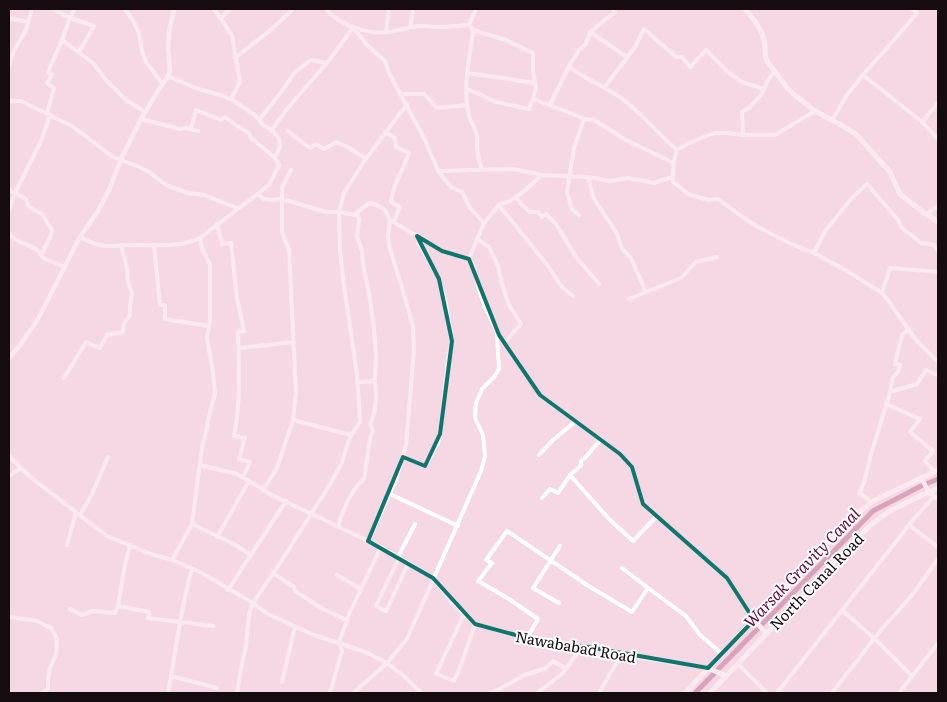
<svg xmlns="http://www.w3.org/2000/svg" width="947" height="702" font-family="Literata,serif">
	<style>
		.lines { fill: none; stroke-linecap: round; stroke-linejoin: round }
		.canal { stroke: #b8638d; stroke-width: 5 }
		.minor { stroke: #fff; stroke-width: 4 }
		.tertiary { stroke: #fff; stroke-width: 4.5 }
		.secondary { stroke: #fff; stroke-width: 5 }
		.marked { fill: none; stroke: #0f766e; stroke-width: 4; stroke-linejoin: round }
		.labels { text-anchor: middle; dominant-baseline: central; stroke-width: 4; stroke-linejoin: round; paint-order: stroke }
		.street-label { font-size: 15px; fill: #150c10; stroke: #fff }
		.water-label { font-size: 16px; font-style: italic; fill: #5b0b3b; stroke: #fff }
	</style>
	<rect width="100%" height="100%" fill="#f5d8e4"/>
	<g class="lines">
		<path class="canal" d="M695,693L873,511L921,486L938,479"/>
		<path class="minor" d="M75,9L70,18L94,26L79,52
			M125,9L134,22L139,34L142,51L146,62L162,83
			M214,9L232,35L240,82L231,99
			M326,9C338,25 369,35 389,32C399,31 408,27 419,26C425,26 432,27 438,27C449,27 459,26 469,25L473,30L506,40L533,53V72L536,87L533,99L568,112L584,119L594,120L626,140L674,163
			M912,9L917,13C900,34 881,54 863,75L922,122L938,103
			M9,18L28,22C27,34 17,42 13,53C11,57 11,61 9,65
			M220,18L231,9
			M28,22L32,9
			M469,25L476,9
			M410,27L413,9
			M473,30C470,58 462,87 469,115C470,122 476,128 477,136C478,140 477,143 477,147C477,155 480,163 482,170
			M386,32L389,9
			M590,32L627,57
			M62,40L93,63L106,80L126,100L145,112
			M235,58L273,28L293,9
			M569,66C586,81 608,87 625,101C644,116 659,135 677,150
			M467,73L535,83
			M604,88L635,47L644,29L676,57H682L690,67L706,50L728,72L742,82L764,89
			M467,89L479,94L496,102L529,109L533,99
			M401,94H424L437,108L467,105
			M9,99L11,101H21L72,126L113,157L137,166L149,172L166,185L188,193L204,195L237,208
			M550,105L569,66L579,50L586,44L590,32L615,12L613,9
			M815,111L775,135H743L728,133H714L687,144L677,150C674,160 672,171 673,182L690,195L709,200L718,199L744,218L758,227L791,244L814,253L847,271L882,293L887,299L916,340L938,362
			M47,113L54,88L47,83L52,75L48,72L62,40L70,18L53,9
			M141,119L180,129L186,128L198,131
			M259,120L282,91L295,72L311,60L327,63
			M832,120L847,95L863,75
			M922,122L938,139
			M191,129L196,110L221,120L225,117L237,126L249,133L251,138L275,158
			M271,131L286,110L327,63L353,28L368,46L385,61L389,73L425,140L438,171L451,187L462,192L470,208L484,223
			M288,131L310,148L316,144L324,149L336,142L348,147L366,159
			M385,132L395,138L396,147L409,153C403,171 393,183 391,202L400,207L394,222
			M743,135L742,112L750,107L761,95L767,82L774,72
			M438,171L514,169L542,175
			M588,177L593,197L617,234L622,249L631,258L646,292
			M9,190L26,199L29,207L42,214L52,230L50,238L41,255
			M257,194L264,199L273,200L282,199L326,212H339L355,215L357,212L370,203L377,205L385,210L390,220L388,237L390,249L403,291L413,326L414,350L406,445L396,480L368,541L381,547L433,578L453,604L475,624L549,644L582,646L621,655L708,668
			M515,197L529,212H538L542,217L546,214L556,224L576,257L599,284
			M499,205L548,266L562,287L573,296
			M9,209L15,193L41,141L50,115
			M357,212L359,220L357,236L362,251L363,265L369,293L374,328L376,356L375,381L357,382
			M926,214L938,206
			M579,215L572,209L567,192L574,148L584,119
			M390,220L442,251L469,259L474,267L479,290L485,307L499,335L540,395L620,454L632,467L643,504L727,578L754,620
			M217,224L222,244L231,243L237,298L244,331L238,332C239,368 241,401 234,436L245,438L239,459L250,462L243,477
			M9,234C11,235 13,238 15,239C26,247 36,244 43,258L65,267
			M80,237C87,241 97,245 106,246C115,246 124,245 133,245C156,245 179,248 200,238L269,185L279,165L275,158L280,146L279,139L273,131L263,125L256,116L234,101L223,96L195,88L168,76
			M477,239L489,247L498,266L502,284L509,305L521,324L504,343
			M154,245L160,305H165V319L209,326
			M814,253L825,231L852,198L867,184L898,220L901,227L921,243L934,245L938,251
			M469,259L484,223L499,205L510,201L522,193L542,175L588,177L610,181L628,178L654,183L672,177
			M882,293L890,268L938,272
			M629,299L681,278L696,262L717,257
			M239,348L294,342
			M64,378L86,342L100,348L107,335L123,332L124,324L130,315V306L132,293L128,282L127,268L121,245
			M890,392L917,384L926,370L937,375L938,373
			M886,404L920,419L910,432L933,451L925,461L934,471
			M293,420L351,435
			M539,455L553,440L576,421
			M9,456L29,476L107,536L151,554L172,560L200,572L253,603L268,614L314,635L363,651L387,663L353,693
			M403,457L425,466L438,443L440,434L448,358L452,341L445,300L439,279L419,244L417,236
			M200,465L237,474L272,495L368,541
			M570,475L609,519L633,541L657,516
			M9,476L21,468
			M263,490L277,468L293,420L296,393L289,250L282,232V188L291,170
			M390,494L458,526
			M542,498L550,489L558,493L571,474L581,466V461L585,458L601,439
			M872,502L859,493L864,483L871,454L889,396L893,377L898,372L900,365L895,364L902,335L909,329
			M80,515L91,496L108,457
			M192,524L234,544L251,555
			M909,525L938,547
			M338,527C343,509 350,491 364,479L370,438L373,431L370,424C377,410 377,396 375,381
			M217,537L249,481
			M67,545L76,512
			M398,557L415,524
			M399,558L376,606L386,611L408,564
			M172,560L192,524L202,447L207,428L208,420L215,393L213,372L207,338L210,320V264L202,249L200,238
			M622,568L648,588
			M273,573L294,587L295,591L323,609L347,620
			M337,575L361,589
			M228,590L286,501
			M559,603L533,588L560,546
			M118,606L149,612L148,618L213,626
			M70,609L82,615L93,611L115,613L118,606L125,565L130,545
			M842,610L875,639L912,676
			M464,614L436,674L454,681C463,663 468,643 475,624
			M9,617L37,621L51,628L57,639L56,654L50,668L48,678V689L42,693
			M527,638L538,619L509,599L478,581L492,563L486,560L507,531L587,585L632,612L648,588L686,616L700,635L722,654
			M738,664L767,693
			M171,676L217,688
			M282,682L295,627
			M168,693C176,652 180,609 192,569
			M237,693L241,668L246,646L249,614L253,603L280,563L327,489L341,465L350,437L360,422L357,374L344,286L340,250L339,212L344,193L365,160L407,104
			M330,693L342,651L339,642L350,612L381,547
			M421,693L405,677L387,663L407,639L481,471L485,456L483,435L475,418L476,403L482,389L494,377L499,369L497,333
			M492,693L525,675L546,668L553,661L566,669
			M537,693L563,673L582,646
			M599,693L621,655
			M777,693L909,525L934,496
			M832,693L881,630L913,594L938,559
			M899,693L938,643"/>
		<path class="tertiary" d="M9,358L21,344L38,319L80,237L98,211L110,188L121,159L141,119L161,86L168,76L170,71L168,48L169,32L174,9
			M921,477L929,493L938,499"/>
		<path class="secondary" d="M745,9C752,18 762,28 764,41C766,48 764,54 767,61L788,89L797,97L815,111L841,125L856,134L890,172L900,194L924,213L938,222
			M754,620L766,633
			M708,668L726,676
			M685,693L847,521L875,500L938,470
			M710,693C748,654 785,613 823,574C843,553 862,530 887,513C903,503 921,496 938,488"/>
	</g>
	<path d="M0 0H947V702H0ZM417,236L442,251L469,259L499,335L540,395L620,454L632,467L643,504L727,578L754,620L708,668L582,646L549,644L475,624L433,578L368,541L403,457L425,466L440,434L452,341L439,279Z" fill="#f5d8e4" fill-opacity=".55" fill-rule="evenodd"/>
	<path class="marked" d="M417,236L442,251L469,259L499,335L540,395L620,454L632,467L643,504L727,578L754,620L708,668L582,646L549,644L475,624L433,578L368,541L403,457L425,466L440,434L452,341L439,279Z"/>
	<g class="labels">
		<g class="street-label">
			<text transform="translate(816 581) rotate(-46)">North Canal Road</text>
			<text transform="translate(576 646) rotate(10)">Nawababad Road</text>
		</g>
		<g class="water-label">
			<text transform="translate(801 567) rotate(-46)">Warsak Gravity Canal</text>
		</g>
	</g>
	<rect width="947" height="702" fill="none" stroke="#150c10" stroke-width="20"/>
</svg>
